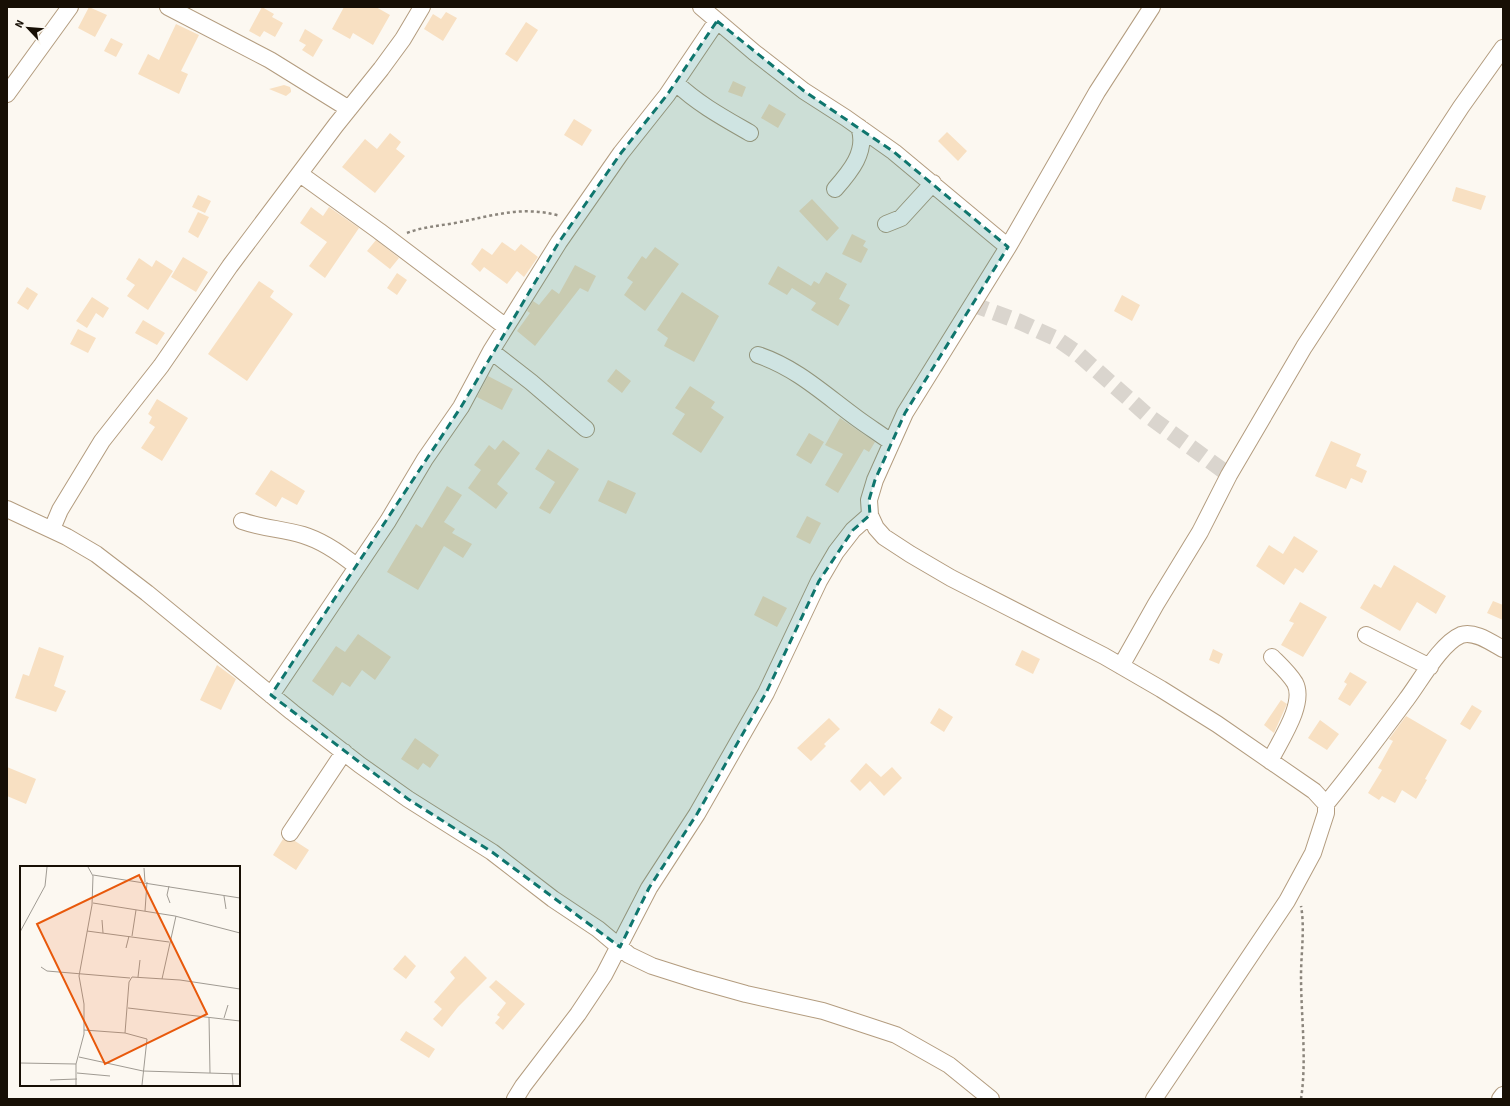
<svg xmlns="http://www.w3.org/2000/svg" width="1510" height="1106" font-family="'Source Sans 3',sans-serif">
	<style>
		.building { fill: #f8e0c2 }
		.lines { fill: none; stroke-linecap: round; stroke-linejoin: round }
		.minor-tunnel { stroke: #dad5ce; stroke-width: 16; stroke-dasharray: 16 8; stroke-linecap: butt }
		.minor-casing { stroke: #b39c7f; stroke-width: 18 }
		.path { stroke: #8b857c; stroke-width: 2.5; stroke-dasharray: 3 3; stroke-linecap: butt }
		.minor { stroke: #fff; stroke-width: 16 }
		.marked { fill: #0f766e; fill-opacity: 0.2; stroke: #0f766e; stroke-width: 3; stroke-dasharray: 8 5; stroke-linejoin: round }
		.inset-road { fill: none; stroke: #a09b93; stroke-width: 1 }
		.view { fill: #e8590c; fill-opacity: 0.15; stroke: #e8590c; stroke-width: 2 }
		.inset-edge { fill: none; stroke: #170f05; stroke-width: 2 }
	</style>
	<rect width="100%" height="100%" fill="#fcf8f1"/>
	<path class="building" d="M89,7L107,15L95,37L78,28Z
		M262,7L274,14L272,17L283,23L275,37L264,31L260,37L249,31Z
		M344,7H376L390,15L373,45L353,33L350,39L332,29Z
		M446,12L457,18L443,41L424,29L433,14L441,19Z
		M526,22L538,30L517,62L505,54Z
		M176,24L199,35L181,71L188,74L179,94L138,74L148,54L159,60Z
		M305,29L323,40L313,57L302,50L306,45L299,41Z
		M111,38L123,44L116,57L104,51Z
		M733,81L746,87L742,97L728,92Z
		M284,85L290,87L291,90V92L286,96L269,89Z
		M769,104L786,114L778,128L761,118Z
		M574,119L592,130L582,146L564,135Z
		M947,132L967,151L958,161L938,141Z
		M390,133L401,142L396,149L405,156L375,193L342,167L365,139L377,149Z
		M1456,187L1486,196L1481,210L1452,201Z
		M198,195L211,201L205,213L192,207Z
		M812,199L839,228L827,241L799,211Z
		M311,207L323,216L329,207L359,228L325,278L309,266L327,242L300,223Z
		M198,212L209,217L198,238L188,232Z
		M852,234L866,241L863,246L868,249L861,263L842,254Z
		M376,240L399,258L390,269L367,251Z
		M502,242L515,251L521,244L538,257L524,277L517,271L507,284L484,267L480,272L471,264L482,248L492,255Z
		M655,247L679,264L645,311L624,295L633,282L627,278L642,256L646,259Z
		M183,257L208,272L196,292L171,277Z
		M139,258L152,267L156,260L173,271L148,310L127,296L135,285L126,279Z
		M575,265L596,276L588,292L580,288L535,346L517,331L530,313L527,311L533,301L539,305L552,289L559,294Z
		M778,266L811,286L814,281L819,284L826,272L847,284L839,299L850,305L838,326L811,310L816,303L792,288L787,295L768,284Z
		M397,273L407,280L397,295L387,288Z
		M259,281L274,291L270,297L293,314L247,381L208,354Z
		M27,287L38,294L28,310L17,303Z
		M682,292L719,316L694,362L664,346L668,338L657,330Z
		M1122,295L1140,305L1132,321L1114,311Z
		M92,297L109,308L103,318L96,313L87,328L76,321Z
		M143,320L165,333L157,345L135,333Z
		M78,329L96,338L88,353L70,344Z
		M616,369L631,381L622,393L607,381Z
		M488,376L513,389L502,410L477,397Z
		M690,386L715,402L711,408L724,417L701,453L672,434L685,414L675,408Z
		M157,399L188,418L162,461L141,448L155,427L149,423L152,417L148,414Z
		M840,418L875,442L869,452L864,449L838,493L825,485L843,454L825,445Z
		M809,433L824,442L811,464L796,455Z
		M503,440L520,453L497,484L508,493L496,509L468,488L481,470L474,465L489,445L495,450Z
		M1331,441L1361,454L1356,466L1367,471L1362,483L1351,478L1346,489L1315,476Z
		M548,449L579,469L550,514L539,508L555,482L535,469Z
		M271,470L305,491L297,505L282,497L276,507L255,494Z
		M608,480L636,493L626,514L598,501Z
		M447,486L462,495L444,522L455,529L452,533L472,544L463,558L444,546L418,590L387,572L416,524L422,528Z
		M807,516L821,523L810,544L796,537Z
		M1294,536L1318,551L1303,573L1295,568L1284,585L1256,566L1269,545L1283,554Z
		M1394,565L1446,596L1436,614L1417,602L1400,631L1360,608L1374,584L1381,588Z
		M763,596L787,608L777,627L754,615Z
		M1493,601L1503,605V620L1487,613Z
		M1300,602L1327,617L1303,657L1281,645L1294,623L1289,621Z
		M358,634L391,657L375,680L362,670L350,687L342,682L333,696L312,681L336,646L345,652Z
		M39,647L64,656L54,686L66,691L56,712L15,698L23,674L29,676Z
		M1213,649L1223,654L1219,664L1209,660Z
		M1022,650L1040,659L1033,674L1015,665Z
		M217,665L236,679L221,710L200,700Z
		M1350,672L1367,682L1350,706L1338,699L1347,684L1344,682Z
		M1281,700L1287,704L1274,733L1264,725Z
		M1472,705L1482,711L1470,730L1460,724Z
		M939,708L953,717L944,732L930,723Z
		M1406,716L1447,740L1425,779L1427,780L1416,799L1402,790L1395,803L1382,796L1379,800L1368,793L1382,770L1378,768L1393,741L1389,739Z
		M829,718L840,729L824,744L826,746L811,761L797,748Z
		M1320,720L1339,734L1327,750L1308,738Z
		M415,738L439,755L430,768L423,763L418,770L401,759Z
		M866,763L881,777L892,767L902,778L884,796L870,781L860,791L850,781Z
		M7,767L36,779L26,804L7,796Z
		M283,839L289,842L295,841L309,850L296,870L273,855Z
		M405,955L416,966L406,979L393,969Z
		M465,956L487,978L458,1007L442,1027L433,1019L442,1009L434,1002L455,978L450,972Z
		M496,980L525,1004L503,1030L495,1023L500,1017L497,1015L506,1003L489,987Z
		M406,1031L435,1049L429,1058L400,1040Z"/>
	<g class="lines">
		<path class="minor-tunnel" d="M972,304L1020,322L1057,339L1076,352L1147,415L1229,475"/>
		<g class="minor-casing">
			<path id="minor" d="M168,7L270,60L349,109
				M701,7L755,53L804,91L846,118L894,152L1008,247
				M1152,7L1097,92L1008,247L905,413L875,480L869,500L870,515L876,528L884,537L910,554L951,578L1104,656L1161,689L1217,724L1314,791L1326,804V813L1313,853L1287,901L1154,1099
				M676,83C698,104 724,118 750,133
				M7,94L70,7
				M300,174L379,231L506,327
				M835,189C850,172 868,151 859,127
				M886,224L901,218L933,183
				M491,351L531,382L586,429
				M758,355C797,368 825,395 858,419C869,427 880,434 891,442
				M7,509L67,537L96,554L147,593L292,712L360,765L408,799L492,852L553,899L598,929L629,955L652,966L696,980L746,994L823,1011L896,1035L949,1065L991,1099
				M242,521C262,528 282,529 303,535C323,541 340,553 356,566
				M52,529L60,510L102,441L161,366L230,266L336,125L381,69L403,39L422,7
				M1366,635L1430,667
				M1121,666L1156,604L1200,532L1229,475L1304,347L1461,107L1503,48
				M271,695L388,521L425,459L461,407L491,351L559,242L621,153L667,95L717,21
				M1270,761C1279,742 1306,704 1295,683C1289,673 1280,665 1272,657
				M1326,804C1354,770 1380,735 1406,700C1420,682 1440,644 1461,635C1474,630 1492,643 1503,649
				M290,833L344,752
				M515,1099L523,1086L578,1014L604,975L649,888L697,814L766,693L819,581L836,552L853,530L870,515
				M1500,1099L1503,1095"/>
		</g>
		<path class="path" d="M407,233C422,227 438,226 455,223C492,216 522,205 560,216
			M1301,1099C1307,1059 1301,1017 1301,976C1301,953 1305,929 1301,906"/>
		<use href="#minor" class="minor"/>
	</g>
	<path class="marked" d="M717,21L804,91L894,152L1008,247L905,413L875,480L869,500L870,515L853,530L819,581L766,693L697,814L649,888L620,947L492,852L408,799L271,695L461,407L559,242L621,153L667,95Z"/>
	<g transform="translate(20 866)">
		<rect width="220" height="220" fill="#fcf8f1"/>
		<path class="inset-road" d="M124,2L125,16M73,9L220,32M149,20L147,29L150,37M204,30L206,43M73,37L155,50L220,67M125,45L127,16M82,54L83,67M67,65L149,76M0,66L25,20L27,1M112,70L116,44M106,82L109,70M21,101L27,105L110,112M118,111L120,94M142,113L156,50M108,142L220,155M189,151L190,207M204,152L208,139M64,164L105,167L109,116L112,111L160,114L220,123M105,167L127,173L122,219M59,191L123,205L220,208M0,197L56,198M57,207L90,210M212,207L213,219M30,214L57,213M56,219V198L64,168V138L59,110L72,39L73,10L68,1"/>
		<path class="view" d="M119,9L187,148L85,198L17,58Z"/>
		<rect width="220" height="220" class="inset-edge"/>
	</g>
	<rect width="1510" height="1106" fill="none" stroke="#170f05" stroke-width="16"/>
	<g transform="translate(28 28) rotate(296)" stroke="#fcf8f1" stroke-width="3" paint-order="stroke">
	<path d="M0-3L7 15L0 10L-7 15Z" fill="#170f05"/>
	<text y="-6" font-size="11" font-weight="bold" text-anchor="middle" fill="#170f05">N</text>
	</g>
</svg>
